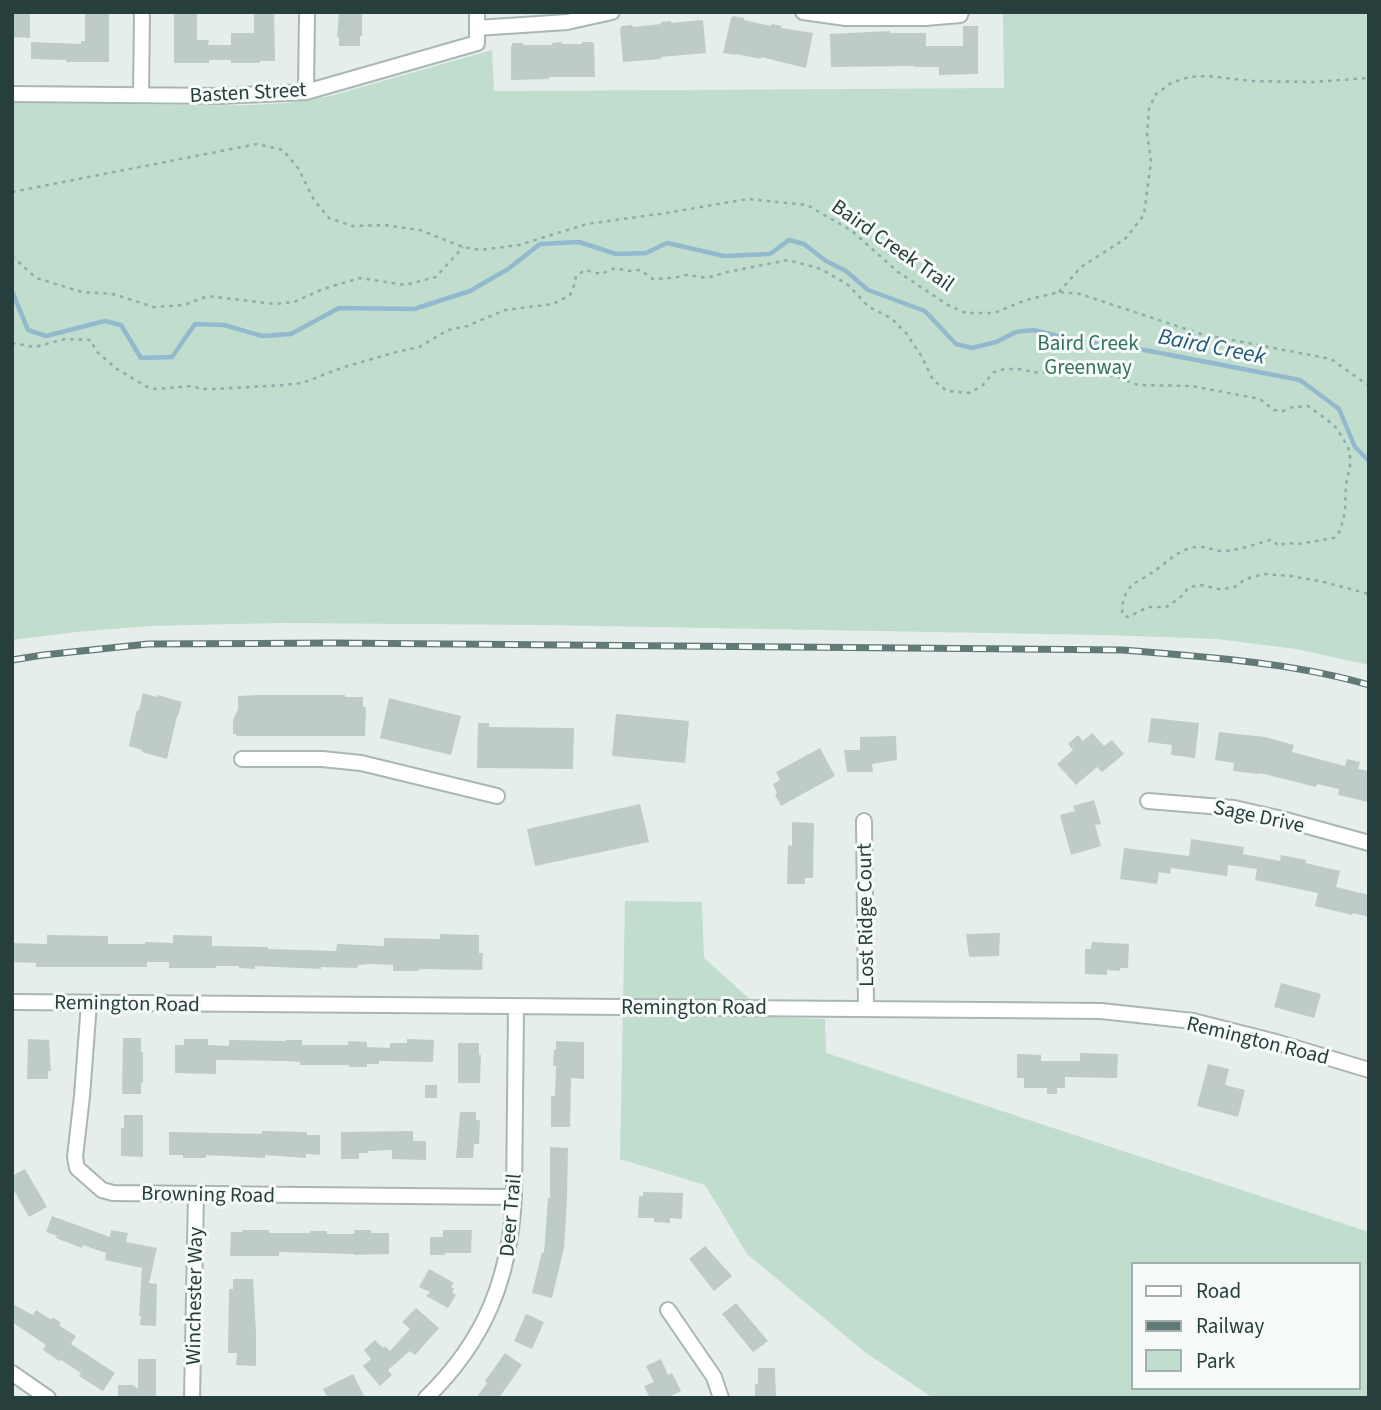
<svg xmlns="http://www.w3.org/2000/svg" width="1381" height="1410" font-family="'Source Sans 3',sans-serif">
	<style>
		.green { fill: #c1ddce; fill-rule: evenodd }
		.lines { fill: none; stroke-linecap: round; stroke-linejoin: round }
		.stream { stroke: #92b9ce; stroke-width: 4.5 }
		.building { fill: #becbc8 }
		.minor-casing { stroke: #a9b6b4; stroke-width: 18 }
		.path { stroke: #89afab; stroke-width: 2.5; stroke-dasharray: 3.5 5; stroke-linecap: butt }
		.minor { stroke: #fff; stroke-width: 14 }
		.rail-casing { stroke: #617a78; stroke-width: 7 }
		.rail { stroke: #f6faf9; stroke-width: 4.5; stroke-dasharray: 13; stroke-linecap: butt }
		.labels { text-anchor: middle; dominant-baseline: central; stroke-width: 6; stroke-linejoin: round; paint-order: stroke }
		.street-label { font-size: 21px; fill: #263f3d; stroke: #f6faf9 }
		.park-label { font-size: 21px; fill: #327359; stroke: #f6faf9 }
		.water-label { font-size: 23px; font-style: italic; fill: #235877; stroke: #f6faf9 }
	</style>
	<rect width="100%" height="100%" fill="#e6eeec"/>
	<path class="green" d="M1003,12H1369V665L1296,649L1217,639L1105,635L543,625L283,623L150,626L76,632L12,640V103C70,103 127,104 185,105C235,105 285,107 334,95L492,50L494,91L1004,88Z
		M625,901L702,902L704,958L770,1017L825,1019L826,1053L1369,1232V1398H933L865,1352L747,1254L705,1185L620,1159ZM1134,1265H1358V1387H1134Z"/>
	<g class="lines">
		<path class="stream" d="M12,291L28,330L46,336L105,321L121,325L141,358L172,357L195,324L224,325L262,336L291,334L339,308L414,309L470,291L508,269L540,244L579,242L616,254L646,253L667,243L724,256L770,254L789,240L804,244L826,261L846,271L868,290L925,311L956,344L972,348L996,342L1016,332L1033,330L1084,342L1129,347L1300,380L1339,409L1355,447L1369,461"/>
	</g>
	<path class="building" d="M12,12H30V38L12,37Z
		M85,12H109V62H66V60L31,59V42L81,44V41H85Z
		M174,12H197V40H209L208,45H231V33H254V12H274L275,61H260V63H231V60H209V63H174Z
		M339,12H362V36H360V46H339V37H337Z
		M733,16L744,18V20L771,26L772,24L782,26L781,28L813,33L806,68L761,57V59L736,54L735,55L723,53L731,18Z
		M702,20L703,21L706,53L661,57V59L623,62L620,29L621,28V26L632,25L633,27L661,24L660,22L671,21V23Z
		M963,26H978V74L939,75V67H914V66L831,67L830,34L890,31V33H926V46H963Z
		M562,42V44H582V42H593V44H594L595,77H549V79L511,80V46H512V43H523V45H552V43Z
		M143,693L156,697L158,695L182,702L178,716H177L167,759L142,752V750L129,746L137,710H139Z
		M256,695H345V697H363V707H366L365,736H236V734H233V720L238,709V696Z
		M389,698L461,716L451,755L380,738Z
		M616,714L689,721L685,763L612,756Z
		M1151,718L1199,723L1195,758L1171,755L1172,745L1148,742Z
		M478,723H489V727L574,728L573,769L477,768Z
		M1219,732L1265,737L1294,745L1292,752L1345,766L1347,759L1360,762L1358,769L1369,771V802L1338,795L1339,789L1317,784L1316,787L1260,773L1259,774L1233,771L1234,763L1215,760Z
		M1092,733L1104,746L1112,740L1124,754L1102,772L1097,767L1076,785L1057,764L1073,750L1068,744L1078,735L1083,741Z
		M896,736L897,760L872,764L873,772H847L844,750H860V737Z
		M820,748L835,776L781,806L775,795L777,793L773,784L780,780L776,772Z
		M1094,800L1101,824L1095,825L1101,846L1071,855L1060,815L1075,811L1073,806Z
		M640,804L649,842L535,866L527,829Z
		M792,822L814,823L813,878H805V884H787L788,845L792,846Z
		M1191,839L1244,847L1243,854L1280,861L1281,855L1306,860L1305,863L1340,871L1336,887L1369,895V917L1353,913L1352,915L1315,906L1318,893L1255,880L1257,869L1228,865L1227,876L1171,868L1170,874L1159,872L1157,884L1120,879L1124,848L1189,856Z
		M1000,933L999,956L969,957L966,934Z
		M440,934L479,935V953H483L482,970L419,969V971H393V965L371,964L358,965L357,968L321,967V969L255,966V969L239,968V966H216V968H169V962H147V967H36V963L12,962V943L47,944V935L108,936V944H145V942L173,943V935L212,936V946L268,947V949L336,951L337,944L384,946V938L440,939Z
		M1092,942L1129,944L1128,968H1120V971L1107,970V975L1085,974V949H1091Z
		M1281,983L1321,994L1314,1018L1274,1007Z
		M123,1038H141V1052H143V1083H141V1094H122Z
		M28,1039L49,1040L51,1071H48V1079H27Z
		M184,1039H208V1045L229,1046V1040L285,1041L286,1040H302V1045H348V1041L367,1042V1047L390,1048V1043H407V1039L434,1040L433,1062L379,1061V1064H367V1067H349V1065H300V1062L285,1061L216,1060V1074L175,1073V1045H184Z
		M556,1041L584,1042V1079L571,1078L570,1127H551V1096H555L556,1066H553L554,1050H556Z
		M458,1043H479V1055H481L480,1083H458Z
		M1080,1053L1118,1054L1117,1078L1065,1077V1088H1057V1094H1047V1088H1024V1078H1017V1054L1041,1055V1061H1080Z
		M1208,1064L1229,1069L1225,1085L1245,1090L1238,1117L1197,1106Z
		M425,1085H437V1098H425Z
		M460,1112H476V1120H480L479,1144H474L473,1158H456Z
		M124,1115H143V1157L121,1156V1128H124Z
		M262,1131L307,1132V1135H320V1155L306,1154V1158L265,1155V1158L206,1155V1158H183V1155H169V1132L262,1134Z
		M413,1131V1141H426V1160L392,1159V1150L368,1151V1153H359V1159H341V1132Z
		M550,1147L568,1148L567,1200L564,1248L552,1298L532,1293L542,1252L544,1253L548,1198H550Z
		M25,1169L47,1207L29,1217L12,1187V1176Z
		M643,1192L683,1193L682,1219L670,1218V1223L654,1222V1218H638L639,1196H643Z
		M52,1216L110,1237L111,1230L128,1233L126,1242L157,1248L149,1283L157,1284L156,1326L140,1325L141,1316H139L142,1268L105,1260L106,1253L83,1245L82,1248L56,1238L57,1236L46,1232Z
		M242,1230H269V1233H310V1231H327V1234H354V1230H371V1233H389V1254L354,1255V1254L279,1252V1256H230L231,1232H242Z
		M443,1230H472L471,1253H445V1255H430V1237H443Z
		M705,1246L732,1276L714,1291L689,1259Z
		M429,1269L454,1283L451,1287L454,1289L452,1292L456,1295L448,1308L426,1296L430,1292L419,1287Z
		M233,1279H253L256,1332V1366L236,1365L237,1353H228L229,1289H233Z
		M736,1303L768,1341L753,1352L722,1314Z
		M12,1304L33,1315L36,1310L50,1319L54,1318L60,1322V1326L76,1336L71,1344L115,1373L103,1391L79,1376L81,1373L61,1360L59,1361L43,1350L46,1345L12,1322Z
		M416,1308L439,1328L415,1355L410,1351L388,1370L392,1375L380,1386L363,1366L371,1359L364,1350L375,1340L383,1348L385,1346L390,1351L410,1329L402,1322Z
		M526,1314L544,1322L532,1349L514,1341Z
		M505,1353L522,1365L499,1398H476L487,1383L485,1381Z
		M138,1359H156V1398H118V1385H133L138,1389Z
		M661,1359L668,1375L672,1373L681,1391L666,1398H650L644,1386L654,1382L646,1366Z
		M758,1368H775L776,1398H755V1384H758Z
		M353,1374L365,1398H328L323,1389Z"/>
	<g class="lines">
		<g class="minor-casing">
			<path id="minor" d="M803,12L846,18H925L960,15L961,12
				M477,28L567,22L612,12
				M306,92L307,12
				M12,94L221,96L306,92L477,43V12
				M141,95L142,12
				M242,759H322L361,763L497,796
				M1148,801L1234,808L1282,819L1369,843
				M864,821L866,1008
				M12,1002L1101,1011L1193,1021L1276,1042L1369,1070
				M89,1003L82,1096L75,1157L77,1168L102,1190L113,1193L514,1197
				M668,1310L714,1377L721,1398
				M12,1373L48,1398
				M192,1398L196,1194
				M426,1398C485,1341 510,1278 514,1197L516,1007"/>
		</g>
		<path class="path" d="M12,192L257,144L283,150L298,168L314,200L329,218L352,226L385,225L420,230L463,247L480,250L519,245L587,224L666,213L748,199L807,205L852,231L898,272L948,305L966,313H994L1026,300L1059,292L1080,294L1201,334L1331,359L1369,386
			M12,256L36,278L82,292L113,294L154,307L184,305L208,296L275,304L294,302L323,289L360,278L405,285L436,277L463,247
			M1059,292L1081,267L1125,239L1144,215L1151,161L1147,133L1149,109L1155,95L1171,83L1189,77L1208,76L1252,81L1313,82L1369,78
			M12,343L35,347L65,339L91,340L96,351L117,369L147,387L156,389L192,386L201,389H215L283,385L302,383L344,367L396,352L419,347L448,330L467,326L505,310L553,304L570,295L574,286L576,276L585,270L601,274L615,268L629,271L640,270L653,279L673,278L687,275L707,278L727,272L788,260L821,269L847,284L869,307L891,318L906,333L922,357L933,380L947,391L969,393L982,386L994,372L1005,369H1019L1039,373L1061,370L1114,376L1138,385L1192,386L1260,399L1274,410L1283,411L1293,407L1308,406L1334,425L1343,438L1350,452V467L1346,484L1345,512L1340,531L1334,538L1298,544L1286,543L1278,546L1275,542L1270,540C1255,544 1238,551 1222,551C1211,551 1205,544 1191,548C1175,552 1164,565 1150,574C1145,578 1137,581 1132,585C1125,592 1120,606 1123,615L1128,617L1148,607H1166L1180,598L1189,587L1201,585L1219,589L1233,588L1246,579L1264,574L1291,576L1324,582L1369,594"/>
		<use href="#minor" class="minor"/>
		<g class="rail-casing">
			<path id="rail" d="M12,660L43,655L148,644L333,643L1123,650C1203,657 1291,662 1369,685"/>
		</g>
		<use href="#rail" class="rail"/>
	</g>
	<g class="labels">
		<g class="street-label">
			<text transform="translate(248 92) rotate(-3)">Basten Street</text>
			<text transform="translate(893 245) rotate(35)">Baird Creek Trail</text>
			<text transform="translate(1259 816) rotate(12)">Sage Drive</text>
			<text transform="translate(865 915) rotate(-91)">Lost Ridge Court</text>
			<text transform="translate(127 1003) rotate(1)">Remington Road</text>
			<text x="694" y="1007">Remington Road</text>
			<text transform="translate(1258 1040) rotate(14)">Remington Road</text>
			<text transform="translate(208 1194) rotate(1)">Browning Road</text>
			<text transform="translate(510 1215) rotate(-85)">Deer Trail</text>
			<text transform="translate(194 1296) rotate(-89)">Winchester Way</text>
		</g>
		<g class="park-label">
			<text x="1088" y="343">Baird Creek<tspan x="1088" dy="24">Greenway</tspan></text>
		</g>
		<g class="water-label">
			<text transform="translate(1212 346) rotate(11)">Baird Creek</text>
		</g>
	</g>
	<rect width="1381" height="1410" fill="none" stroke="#263f3d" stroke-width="28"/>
	<rect x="1132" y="1263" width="228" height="126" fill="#f6faf9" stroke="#a3afae" stroke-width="2"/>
	<rect x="1146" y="1286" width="35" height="10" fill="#ffffff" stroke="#a3afae" stroke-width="2"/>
	<text x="1196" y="1298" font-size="21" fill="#263f3d">Road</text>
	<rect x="1146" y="1321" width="35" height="10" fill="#617a78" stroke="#a3afae" stroke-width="2"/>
	<text x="1196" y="1333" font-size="21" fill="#263f3d">Railway</text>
	<rect x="1146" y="1350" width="35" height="21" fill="#c1ddce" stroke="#a3afae" stroke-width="2"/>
	<text x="1196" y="1368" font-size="21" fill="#263f3d">Park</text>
</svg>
